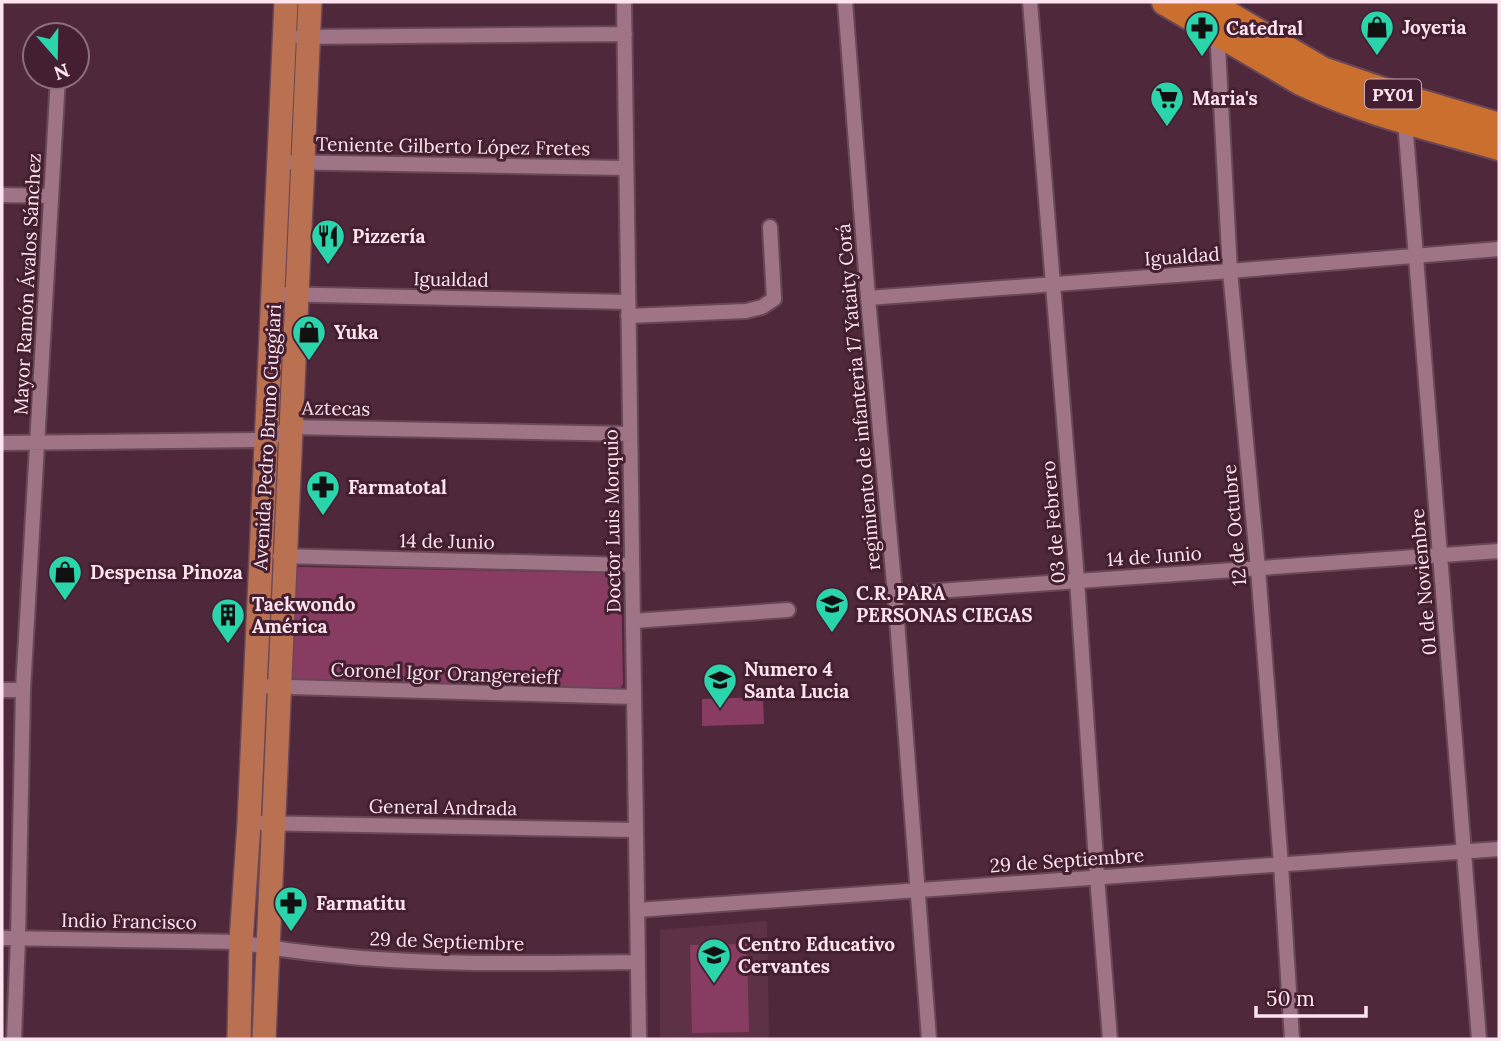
<svg xmlns="http://www.w3.org/2000/svg" width="1501" height="1041" font-family="Lora,serif">
	<style>
		.built { fill: #5e3246 }
		.green { fill: #893c62 }
		.lines { fill: none; stroke-linecap: round; stroke-linejoin: round }
		.street-casing { stroke: #694757; stroke-width: 18 }
		.primary-casing { stroke: #694757; stroke-width: 26 }
		.highway-casing { stroke: #694757; stroke-width: 30 }
		.street { stroke: #a07487; stroke-width: 14 }
		.primary { stroke: #ba7152; stroke-width: 23 }
		.highway { stroke: #cb6f2f; stroke-width: 26 }
		.labels { text-anchor: middle; dominant-baseline: central; stroke-width: 6; stroke-linejoin: round; paint-order: stroke }
		.shield { fill: #441f31; stroke: #c6a9b6; stroke-width: 2 }
		.shield-label { font-size: 18px; font-weight: bold; fill: #fee4ef }
		.poi-label { font-size: 19px; font-weight: bold; fill: #fee4ef; stroke: #441f31; text-anchor: start }
		.street-label { font-size: 19px; fill: #fee4ef; stroke: #441f31 }
	</style>
	<rect width="100%" height="100%" fill="#4f293b"/>
	<path class="built" d="M767,921L769,1039H660V930Z"/>
	<path class="green" d="M299,567L617,573L621,579L623,684L619,690L292,681L289,678L295,569Z
		M763,697L764,724L702,726V699Z
		M747,944L749,1032L692,1033L690,945Z"/>
	<g class="lines">
		<g class="street-casing">
			<path id="street" d="M624,2L639,1039
				M845,2L868,298L895,594L929,1039
				M1030,2L1077,580L1097,876L1110,1039
				M1217,29L1230,271L1258,569L1281,865L1292,1039
				M300,37L625,34
				M1405,121L1479,1039
				M279,162L626,168
				M2,195L51,196
				M273,294L628,302
				M868,298L1230,271L1499,249
				M628,316L746,311L762,307L774,299L770,227
				M2,443L267,440L291,427L630,434
				M280,556L632,565
				M895,594L1499,551
				M633,621L788,610
				M256,686L634,697
				M2,690H23
				M249,823L636,830
				M637,910L1499,849
				M2,938L241,942C271,949 301,952 331,955C433,966 535,963 638,962
				M14,1039L18,938L23,690L58,77"/>
		</g>
		<g class="primary-casing">
			<path id="primary" d="M239,1039L241,942L249,823L286,2
				M264,1039L310,2"/>
		</g>
		<g class="highway-casing">
			<path id="highway" d="M1165,2L1301,82C1363,112 1432,128 1499,147
				M1207,2L1322,70L1401,97L1499,126"/>
		</g>
		<use href="#street" class="street"/>
		<use href="#primary" class="primary"/>
		<use href="#highway" class="highway"/>
	</g>
	<defs>
		<g id="shop-pin" transform="scale(1.75)"><path d="M0 17L-7.5 6A9.5 9.5 0 1 1 7.5 6Z" fill="#2bd5ac" stroke="#441f31"/><path d="M-5-2.5h2.3a2.7 3.5 0 0 1 5.4 0H5L5.5 6h-11ZM-1.5-2.5h3a1.5 2.3 0 0 0-3 0Z" fill="#111"/></g>
		<g id="pharmacy-pin" transform="scale(1.75)"><path d="M0 17L-7.5 6A9.5 9.5 0 1 1 7.5 6Z" fill="#2bd5ac" stroke="#441f31"/><path d="M-2-6h4v4h4v4h-4v4h-4v-4h-4v-4h4Z" fill="#111"/></g>
		<g id="supermarket-pin" transform="scale(1.75)"><path d="M0 17L-7.5 6A9.5 9.5 0 1 1 7.5 6Z" fill="#2bd5ac" stroke="#441f31"/><path d="M-6-5.5h2.5l.6 2H6L4.5 2H-2.5L-4.4-4H-6ZM-1.5 3.2a1.3 1.3 0 1 0 .1 0ZM3 3.2a1.3 1.3 0 1 0 .1 0Z" fill="#111"/></g>
		<g id="restaurant-pin" transform="scale(1.75)"><path d="M0 17L-7.5 6A9.5 9.5 0 1 1 7.5 6Z" fill="#2bd5ac" stroke="#441f31"/><path d="M-5-6h1v4h1v-4h1v4h1v-4h1v5L-1.5 .5V6h-2V.5L-5-1ZM5-6V6H3V1.5H1.5Q1.5-4 5-6Z" fill="#111"/></g>
		<g id="school-pin" transform="scale(1.75)"><path d="M0 17L-7.5 6A9.5 9.5 0 1 1 7.5 6Z" fill="#2bd5ac" stroke="#441f31"/><path d="M0-5L7-2L0 1L-7-2ZM-4 1L0 2.5L4 1V4Q0 6-4 4Z" fill="#111"/></g>
		<g id="building-pin" transform="scale(1.75)"><path d="M0 17L-7.5 6A9.5 9.5 0 1 1 7.5 6Z" fill="#2bd5ac" stroke="#441f31"/><path d="M-4-6H4V6H1V3H-1V6H-4ZM-2.5-4.3h1.7v1.8h-1.7ZM.8-4.3h1.7v1.8H.8ZM-2.5-1h1.7V.8h-1.7ZM.8-1h1.7V.8H.8Z" fill="#111"/></g>
	</defs>
	<g fill-rule="evenodd">
		<use href="#shop-pin" x="1377" y="27"/>
		<use href="#pharmacy-pin" x="1202" y="28"/>
		<use href="#supermarket-pin" x="1167" y="98"/>
		<use href="#restaurant-pin" x="328" y="236"/>
		<use href="#shop-pin" x="309" y="332"/>
		<use href="#pharmacy-pin" x="323" y="487"/>
		<use href="#shop-pin" x="65" y="572"/>
		<use href="#school-pin" x="832" y="604"/>
		<use href="#building-pin" x="228" y="615"/>
		<use href="#school-pin" x="720" y="680"/>
		<use href="#pharmacy-pin" x="291" y="903"/>
		<use href="#school-pin" x="714" y="955"/>
	</g>
	<g class="labels">
		<rect class="shield" x="1365" y="79.5" width="56" height="29" rx="5"/>
		<g class="shield-label">
			<text x="1393" y="94">PY01</text>
		</g>
		<g class="poi-label">
			<text x="1402" y="27">Joyeria</text>
			<text x="1226" y="28">Catedral</text>
			<text x="1192" y="98">Maria's</text>
			<text x="352" y="236">Pizzería</text>
			<text x="334" y="332">Yuka</text>
			<text x="348" y="487">Farmatotal</text>
			<text x="90" y="572">Despensa Pinoza</text>
			<text x="856" y="593">C.R. PARA<tspan x="856" dy="22">PERSONAS CIEGAS</tspan></text>
			<text x="252" y="604">Taekwondo<tspan x="252" dy="22">América</tspan></text>
			<text x="744" y="669">Numero 4<tspan x="744" dy="22">Santa Lucia</tspan></text>
			<text x="316" y="903">Farmatitu</text>
			<text x="738" y="944">Centro Educativo<tspan x="738" dy="22">Cervantes</tspan></text>
		</g>
		<g class="street-label">
			<text transform="translate(453 146) rotate(1)">Teniente Gilberto López Fretes</text>
			<text transform="translate(1182 256) rotate(-4)">Igualdad</text>
			<text transform="translate(451 279) rotate(1)">Igualdad</text>
			<text transform="translate(27 284) rotate(-87)">Mayor Ramón Ávalos Sánchez</text>
			<text transform="translate(858 397) rotate(-95)">regimiento de infanteria 17 Yataity Corá</text>
			<text transform="translate(336 408) rotate(1)">Aztecas</text>
			<text transform="translate(267 437) rotate(-87)">Avenida Pedro Bruno Guggiari</text>
			<text transform="translate(612 521) rotate(-91)">Doctor Luis Morquio</text>
			<text transform="translate(1053 522) rotate(-95)">03 de Febrero</text>
			<text transform="translate(1234 525) rotate(-95)">12 de Octubre</text>
			<text transform="translate(447 541) rotate(1)">14 de Junio</text>
			<text transform="translate(1154 556) rotate(-4)">14 de Junio</text>
			<text transform="translate(1423 582) rotate(-95)">01 de Noviembre</text>
			<text transform="translate(445 673) rotate(2)">Coronel Igor Orangereieff</text>
			<text transform="translate(443 807) rotate(1)">General Andrada</text>
			<text transform="translate(1067 860) rotate(-4)">29 de Septiembre</text>
			<text transform="translate(129 921) rotate(1)">Indio Francisco</text>
			<text transform="translate(447 941) rotate(2)">29 de Septiembre</text>
		</g>
	</g>
	<rect width="1501" height="1041" fill="none" stroke="#fee4ef" stroke-width="7"/>
	<g transform="translate(56 56) rotate(160)"><circle r="33" fill="#441f31" stroke="#8e6e7d" stroke-width="2"/>
	<path d="M0-5L12 26L0 18L-12 26Z" fill="#2bd5ac"/>
	<text y="-10" font-size="19" font-weight="bold" text-anchor="middle" fill="#fee4ef">N</text>
	</g>
	<path d="M1256 1006v10h110v-10" fill="none" stroke="#fee4ef" stroke-width="3.5"/>
	<text x="1266" y="1006" font-size="21" fill="#fee4ef" stroke="#441f31" stroke-width="5" paint-order="stroke">50 m</text>
</svg>
